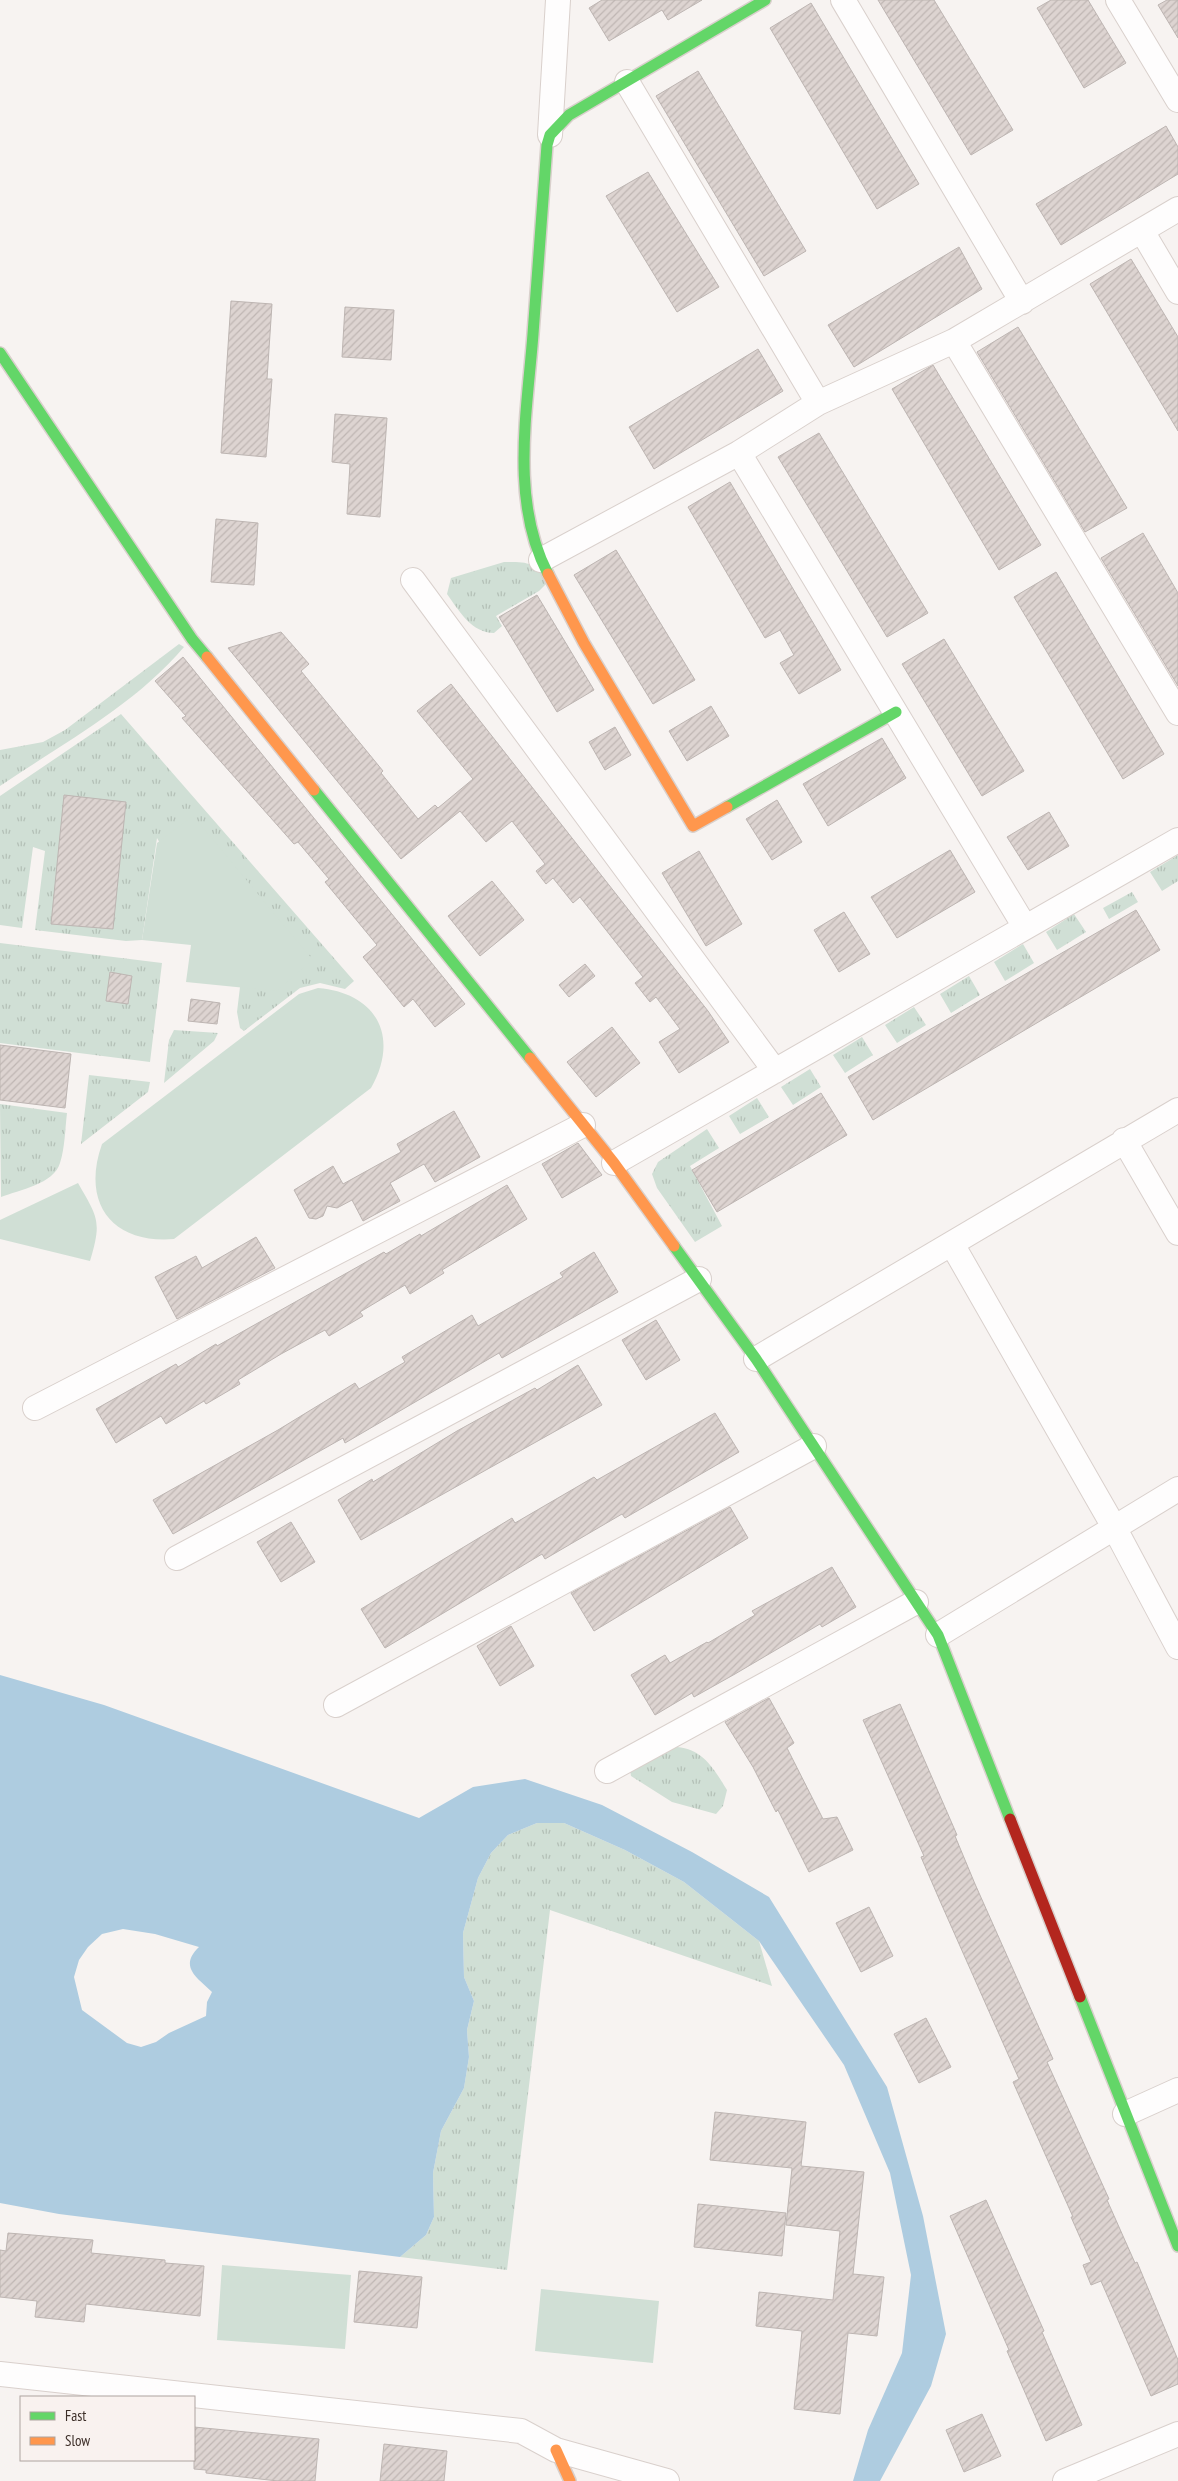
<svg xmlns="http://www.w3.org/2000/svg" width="1178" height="2481" font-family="'PT Sans Narrow',sans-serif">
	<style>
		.grass { fill: url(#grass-tufts) }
		.garden { fill: #d0dfd5 }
		.water { fill: #aecce0; fill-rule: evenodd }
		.building { fill: url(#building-hatch); stroke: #bdb5b2 }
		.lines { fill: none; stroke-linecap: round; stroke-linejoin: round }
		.street-casing { stroke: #d9d0cc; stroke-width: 26 }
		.fast-casing { stroke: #d9d0cc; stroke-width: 14 }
		.slow-casing { stroke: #d9d0cc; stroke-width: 14 }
		.jam-casing { stroke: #d9d0cc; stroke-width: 14 }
		.street { stroke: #fefdfd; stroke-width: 24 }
		.fast { stroke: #63d668; stroke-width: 11 }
		.slow { stroke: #ff974d; stroke-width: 11 }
		.jam { stroke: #b3261e; stroke-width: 11 }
	</style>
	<defs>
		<pattern id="grass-tufts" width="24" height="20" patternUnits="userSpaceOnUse" patternTransform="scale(1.25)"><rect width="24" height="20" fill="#d0dfd5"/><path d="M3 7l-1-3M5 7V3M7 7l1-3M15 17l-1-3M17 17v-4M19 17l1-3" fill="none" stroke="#b4c0b7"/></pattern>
		<pattern id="building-hatch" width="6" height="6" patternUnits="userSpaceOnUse" patternTransform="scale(1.25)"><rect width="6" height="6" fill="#ddd4d1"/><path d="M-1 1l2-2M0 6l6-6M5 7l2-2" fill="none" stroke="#bfb6b3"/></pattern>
	</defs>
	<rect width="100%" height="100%" fill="#f7f3f1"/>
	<path class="grass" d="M504,562C527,562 536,561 546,584L539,591L496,616L502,626L494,633C472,633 459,611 447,594L451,578Z
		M179,644L184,647C135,705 62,744 0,786V750L43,742L65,730Z
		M121,714L354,981L345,989L320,983L300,988L244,1031L240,1028L237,1012L240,987L157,838L142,940L126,941L35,930L45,851L33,847L22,928L0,925V796Z
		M1178,855V881L1162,891L1150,872Z
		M1132,892L1138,902L1109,919L1103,908Z
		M1074,914L1086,932L1057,950L1046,932Z
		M0,943L162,963L150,1062L0,1043Z
		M1023,944L1034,963L1005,981L994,962Z
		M969,976L980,995L951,1013L940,994Z
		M914,1007L926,1025L897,1043L885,1025Z
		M174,1030L218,1033L214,1041L164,1083L169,1040Z
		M862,1037L873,1055L845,1073L833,1055Z
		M810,1069L821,1087L793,1105L781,1087Z
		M89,1075L150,1082L148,1092L81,1144Z
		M757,1098L769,1117L740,1134L729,1116Z
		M0,1104L67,1113C65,1129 65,1148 60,1163C54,1184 19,1190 1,1197Z
		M707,1129L719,1148L690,1166L722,1226L695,1242L657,1188L652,1174L658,1162Z
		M677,1747C703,1749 714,1769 727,1790L723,1806L716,1814L672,1802L631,1776L630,1770L660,1751Z
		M537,1823H564L625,1850L684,1882L759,1941L772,1986L550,1910L507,2270L400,2257L426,2235L434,2217L433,2173L441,2131L464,2088L469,2057L467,2030L474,2001L464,1977L463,1933L478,1878L491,1853L508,1835Z"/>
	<path class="garden" d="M193,816L313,960L276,991L186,982L191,945L142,940L157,843Z
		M318,988C377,993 400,1037 371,1088L174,1239C112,1244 81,1203 102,1144L299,994Z
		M78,1183C98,1218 102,1221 90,1261L0,1239V1220Z
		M222,2265L351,2275L345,2349L217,2340Z
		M541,2289L659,2301L653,2363L535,2351Z"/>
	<path class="water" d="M0,1675L104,1705L419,1818L473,1787L525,1779L602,1805L692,1852L769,1897L887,2087L923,2216L946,2334L931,2386L880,2481H853L868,2430L902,2353L911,2275L890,2173L844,2065L759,1941L684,1882L625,1850L564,1823H537L508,1835L491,1853L478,1878L463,1933L464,1977L474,2001L467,2030L469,2057L464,2088L441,2131L433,2173L434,2217L426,2235L400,2257L59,2214L0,2203ZM123,1929L155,1934L199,1947C178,1967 198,1978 212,1992L207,2002L206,2016L169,2033L156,2042L141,2047L127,2043L82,2010L74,1977L79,1960L88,1947L102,1934Z"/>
	<path class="building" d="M602,0H702L668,20L662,10L609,41L589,8Z
		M878,0H934L1013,130L971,155Z
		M1051,0H1088L1126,63L1084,88L1037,8Z
		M1167,0H1178V38L1158,5Z
		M811,3L919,184L877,209L770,28Z
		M698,71L806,251L764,276L656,96Z
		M1166,126L1178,147V174L1061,245L1036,204Z
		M648,172L719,287L677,312L606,196Z
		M959,247L982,289L854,367L828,325Z
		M1131,259L1178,337V431L1090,284Z
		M231,301L272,304L267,379H272L266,457L221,453Z
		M345,307L394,310L391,360L342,357Z
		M1018,327L1127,508L1085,532L977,352Z
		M758,349L783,391L654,469L629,427Z
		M933,365L1041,545L999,570L892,389Z
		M335,414L387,418L380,517L347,514L350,464L332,462Z
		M819,433L928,613L887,637L778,457Z
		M730,482L841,670L799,694L780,663L794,655L780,630L765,638L688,507Z
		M216,519L258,523L254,585L211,582Z
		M1143,533L1178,593V686L1101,558Z
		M616,550L695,680L653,704L574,575Z
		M1056,572L1164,754L1123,779L1014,597Z
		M537,595L594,690L557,712L499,617Z
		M281,632L309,664L301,671L383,771L381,773L418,819L435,805L438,808L473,779L417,711L451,684L708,1011L729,1042L679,1073L659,1042L680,1029L656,997L650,1002L635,983L643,977L580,897L573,903L553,878L546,884L536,871L545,864L512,821L486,842L460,811L401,859L228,648Z
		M944,639L1024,771L982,796L902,664Z
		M183,657L465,1004L435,1027L413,999L404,1007L363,957L377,945L325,882L329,879L298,842L294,844L182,718L186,716L155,681Z
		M711,706L729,736L687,761L669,731Z
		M615,727L631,755L605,770L589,742Z
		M882,738L906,778L828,826L803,784Z
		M64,795L126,802L113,929L51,924Z
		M777,800L802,842L772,860L746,819Z
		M1049,812L1069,846L1028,870L1007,837Z
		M950,850L975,892L897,938L871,897Z
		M699,851L742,924L706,946L662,873Z
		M492,881L524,920L480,956L448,916Z
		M1136,910L1160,950L873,1120L848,1077Z
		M844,912L870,954L839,972L814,930Z
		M585,964L595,976L569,997L559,985Z
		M110,972L132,976L128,1004L106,1001Z
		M191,999L220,1003L217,1024L188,1021Z
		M612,1027L640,1063L596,1097L567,1062Z
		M0,1045L71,1054L65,1108L0,1100Z
		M821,1093L847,1135L717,1212L692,1170Z
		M454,1111L480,1157L435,1182L424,1164L390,1183L400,1201L363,1221L352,1200L337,1208L327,1206L323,1216L316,1219L309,1218L294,1190L333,1166L343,1184L401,1152L397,1144Z
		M578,1143L602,1175L562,1198L542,1164Z
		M507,1185L527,1219L442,1270L444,1273L410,1294L405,1285L360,1312L363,1316L329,1336L325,1330L281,1354L238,1380L240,1384L206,1404L204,1401L166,1424L161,1416L116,1443L96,1409L176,1364L178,1367L216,1344L217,1346L384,1252L386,1254L420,1234L421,1236Z
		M256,1237L275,1268L177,1319L155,1277L196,1256L202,1268Z
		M594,1252L618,1292L502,1358L499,1353L345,1443L343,1438L173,1534L153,1500L278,1430L355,1383L359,1389L405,1362L402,1357L472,1315L478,1326L563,1277L560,1273Z
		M656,1320L680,1360L646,1380L622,1340Z
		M578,1365L602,1405L361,1540L338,1500L372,1479L373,1482L457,1431L535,1388L537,1390Z
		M715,1413L739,1452L625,1518L622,1514L545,1559L542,1554L385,1648L361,1609L512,1518L515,1523L594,1477L597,1480Z
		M730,1507L748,1538L594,1631L571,1593Z
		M291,1522L315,1562L281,1582L257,1542Z
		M832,1567L856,1607L822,1627L820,1624L735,1674L694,1697L692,1693L655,1715L631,1675L665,1655L670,1663L707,1642L708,1643L755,1615L752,1611Z
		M511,1626L534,1666L500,1686L477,1646Z
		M769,1698L794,1743L787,1748L823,1819L837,1817L853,1850L809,1872L778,1810L776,1812L753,1767L725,1722Z
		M900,1704L957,1835L955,1836L975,1884L1053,2059L1047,2062L1109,2199L1107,2200L1135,2263L1137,2262L1178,2360V2384L1151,2396L1101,2281L1091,2285L1083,2265L1091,2262L1071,2217H1073L1013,2082L1019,2079L940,1901L921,1857L924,1856L863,1720Z
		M869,1907L893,1956L861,1972L836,1923Z
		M926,2018L951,2067L919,2083L894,2034Z
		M715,2112L806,2122L801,2166L864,2172L853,2274L884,2277L877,2336L848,2333L840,2414L794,2409L802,2331L756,2326L759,2292L833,2300L840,2231L786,2225L792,2168L710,2160Z
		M986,2200L1044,2331L1042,2332L1082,2425L1046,2441L1007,2351L1009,2350L950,2216Z
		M698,2204L786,2213L782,2256L694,2247Z
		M8,2233L93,2240L91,2253L165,2260V2263L204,2266L200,2316L86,2304L84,2322L35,2317L37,2301L0,2297V2250L6,2251Z
		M359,2271L422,2277L417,2328L354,2322Z
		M982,2414L1001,2456L964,2472L946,2430Z
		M194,2427L319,2439L315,2481H278L206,2473V2470L194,2469Z
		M384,2444L447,2451L444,2481H380Z"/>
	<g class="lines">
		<g class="street-casing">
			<path id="street" d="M843,0L1022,302
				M1118,0L1178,100
				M627,82L818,403
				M550,135L558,0
				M1142,231L1178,292
				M954,341L1178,713
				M739,453L1025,927
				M541,560L739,453L818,403L954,341L1178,209
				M413,580L775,1071
				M1124,1140L1178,1233
				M614,1163L1178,840
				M952,1244L1114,1527L1178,1647
				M756,1359L1178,1110
				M35,1408L583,1125
				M177,1558L699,1279
				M938,1635L1178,1489
				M336,1705L814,1446
				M607,1771L916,1602
				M1125,2114L1178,2090
				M0,2374L521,2431L556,2450L667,2481
				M1065,2481L1178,2434"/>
		</g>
		<g class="fast-casing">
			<path id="fast" d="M0,353L192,639L207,657
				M548,574C510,501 527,413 533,334C538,271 542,208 547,145L550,135L569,115L765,0
				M314,790L530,1058
				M727,807L896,712
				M674,1246L756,1359L938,1635L1010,1819
				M1080,1997L1178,2246"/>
		</g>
		<g class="slow-casing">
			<path id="slow" d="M548,574L584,643L693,826L727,807
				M207,657L314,790
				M530,1058L614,1163L674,1246
				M556,2450L570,2481"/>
		</g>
		<g class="jam-casing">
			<path id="jam" d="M1010,1819L1080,1997"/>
		</g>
		<use href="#street" class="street"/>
		<use href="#fast" class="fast"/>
		<use href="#slow" class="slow"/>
		<use href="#jam" class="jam"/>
	</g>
	<rect x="20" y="2396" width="175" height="65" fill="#f9f2ef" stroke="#aea4a0"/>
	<rect x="30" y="2412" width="25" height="8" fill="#63d668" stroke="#aea4a0"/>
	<text x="65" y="2421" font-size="15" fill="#3d2f29">Fast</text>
	<rect x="30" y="2437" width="25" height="8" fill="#ff974d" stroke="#aea4a0"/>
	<text x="65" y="2446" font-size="15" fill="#3d2f29">Slow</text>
</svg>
